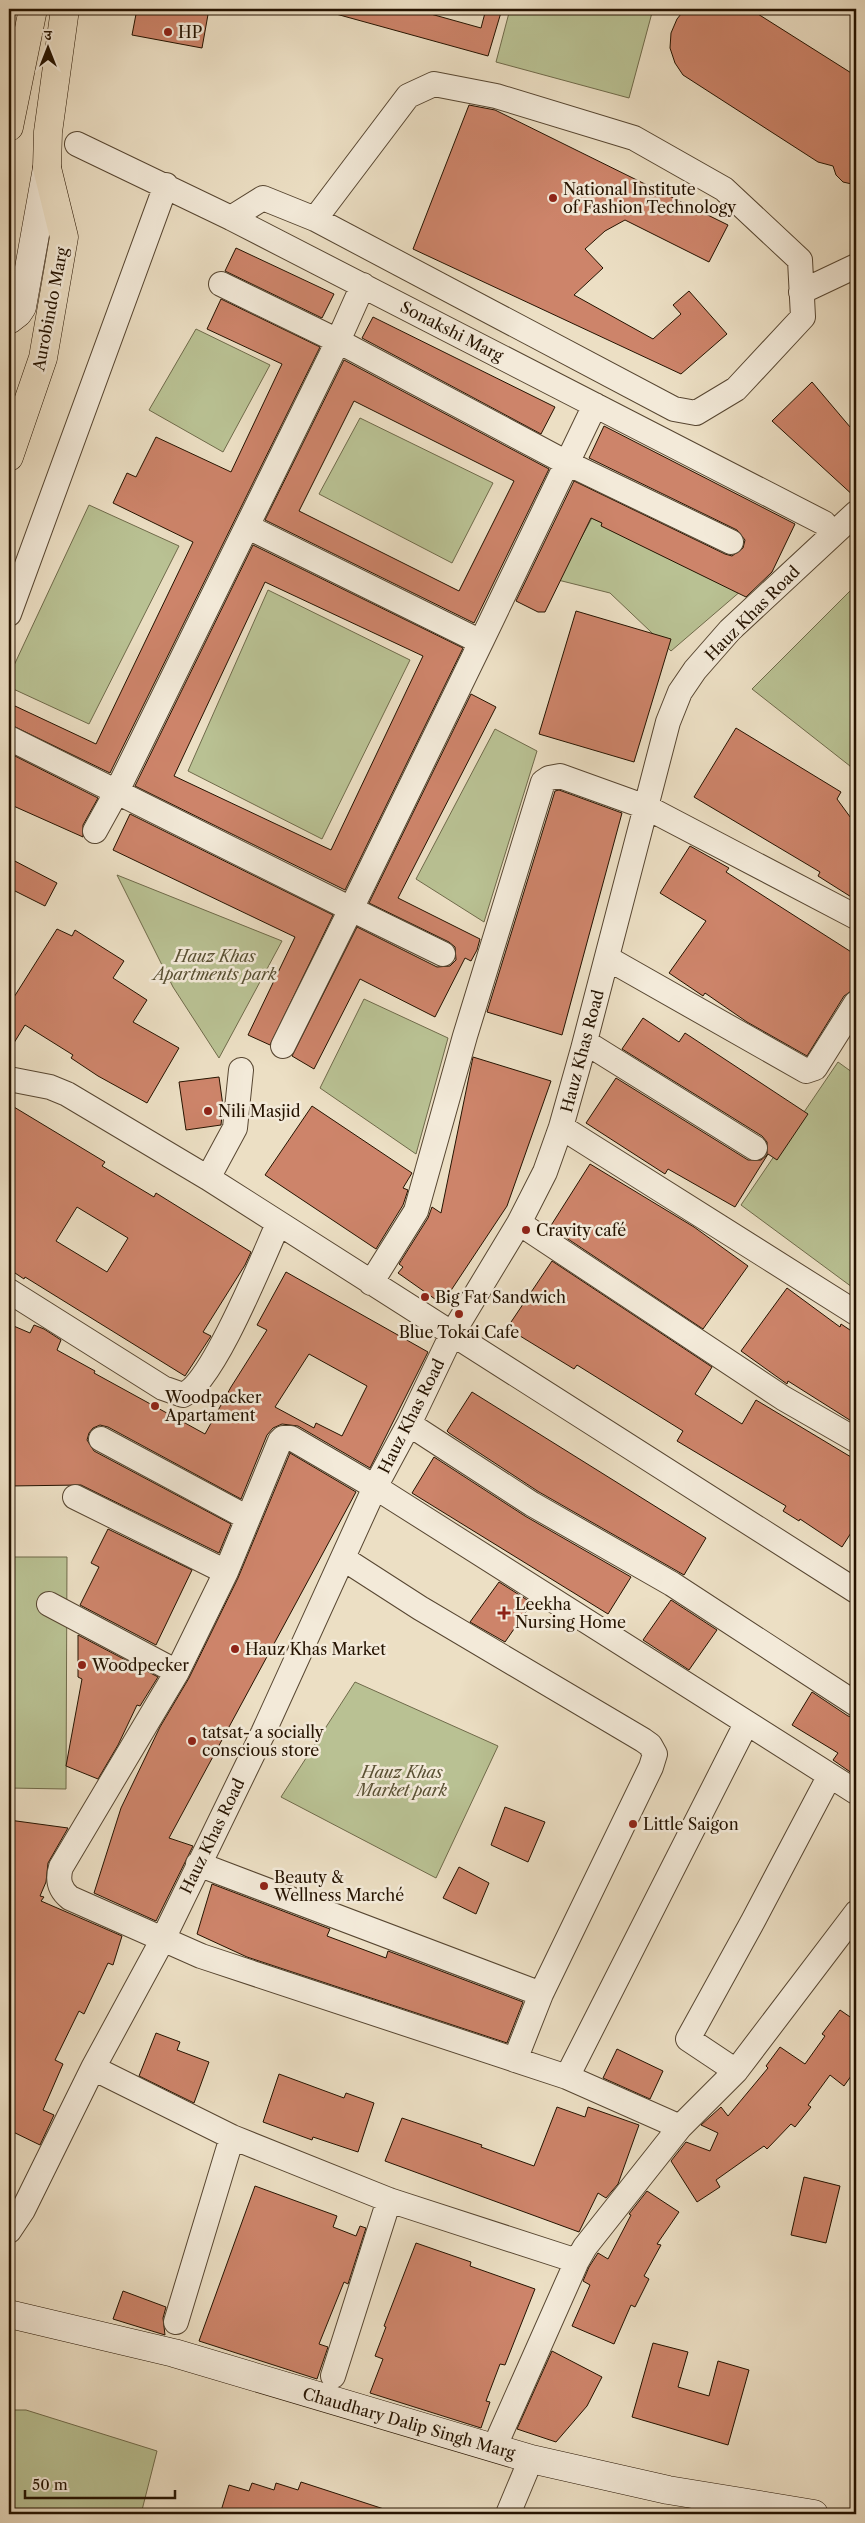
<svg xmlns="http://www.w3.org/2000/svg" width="865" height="2523" font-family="'Libre Caslon Text','Noto Serif Devanagari',serif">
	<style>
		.park { fill: #b9c193; stroke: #6f6a4a }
		.building { fill: #cd846a; stroke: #251300; fill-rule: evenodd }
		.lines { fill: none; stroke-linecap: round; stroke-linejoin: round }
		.street-casing { stroke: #574631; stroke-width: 26 }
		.secondary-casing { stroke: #251300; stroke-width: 29 }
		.highway-casing { stroke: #251300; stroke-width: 29 }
		.street { stroke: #f3ead9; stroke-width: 24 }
		.secondary { stroke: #f3ead9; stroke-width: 28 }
		.highway { stroke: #ecdfc4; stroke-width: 28 }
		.poi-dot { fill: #8f2418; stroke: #f3ead9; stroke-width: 2 }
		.labels { text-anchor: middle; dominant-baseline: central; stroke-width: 5; stroke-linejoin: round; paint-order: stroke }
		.poi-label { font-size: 16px; fill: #251300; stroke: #f3ead9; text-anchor: start }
		.street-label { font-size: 16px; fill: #251300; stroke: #f3ead9 }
		.park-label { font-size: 16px; font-style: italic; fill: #595033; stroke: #f3ead9 }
	</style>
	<rect width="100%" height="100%" fill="#ecdfc4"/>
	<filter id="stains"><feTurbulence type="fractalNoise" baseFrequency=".004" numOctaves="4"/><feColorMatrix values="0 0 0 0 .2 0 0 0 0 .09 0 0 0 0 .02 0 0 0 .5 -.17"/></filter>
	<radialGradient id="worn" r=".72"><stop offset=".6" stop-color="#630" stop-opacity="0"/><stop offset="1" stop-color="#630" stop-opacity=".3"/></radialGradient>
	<path class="park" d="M510,9H653L629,98L496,62Z
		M196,329L270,365L223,452L149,410Z
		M360,418L493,483L452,563L319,494Z
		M89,505L179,546L89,724L9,687V676Z
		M592,518L742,590L671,651L610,593L558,580Z
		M856,585V776L850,766L752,689Z
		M268,590L410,660L322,839L188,771Z
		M495,729L537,751L484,922L416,879Z
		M117,875L282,941L219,1058L173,987Z
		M364,999L448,1038L416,1154L320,1088Z
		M838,1062L856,1075V1290L741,1205Z
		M9,1557H67L66,1789L9,1788Z
		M355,1682L498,1746L436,1878L281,1797Z
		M9,2410H26L157,2451L141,2514H9Z"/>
	<path class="building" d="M137,9H209L202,48L132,35Z
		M336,9H421L420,11L481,28L486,9H502L488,56L336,14Z
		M685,9H750L856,76V185L843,182L836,175L833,166L818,162L683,75L675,63L670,48L671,33L677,19Z
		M469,105L495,110L728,225L709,262L625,220L605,231L585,249L603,268L574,295L653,339L681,314L673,305L689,291L727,334L681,374L413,249Z
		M236,248L334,294L322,318L225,271Z
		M221,299L320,347L110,773L9,724V720L15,706L96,744L193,542L113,503L127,473L136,477L156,437L231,472L282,364L207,329Z
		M373,317L555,407L541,434L362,338Z
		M344,360L549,469L474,623L265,520ZM354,401L514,481L459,591L299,511Z
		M812,382L856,434V498L772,421Z
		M604,426L795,524L772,572L746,597L601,526L602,523L591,518L545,612H538L516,601L574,481L725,554L732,556L743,548L745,540L737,530L589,458Z
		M253,545L463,648L345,890L135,786ZM265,582L423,656L331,850L174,776Z
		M576,611L671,639L634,762L539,734Z
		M471,694L496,707L398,898L480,939L477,950L471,961L465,958L435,1017L360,979L314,1069L292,1056L357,927L437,967L450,966L456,960L455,947L449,942L369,903Z
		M736,728L841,792L837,799L856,825V900L818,876L820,872L694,797Z
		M9,753L98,798L83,825V837L9,804Z
		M559,790L622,813L562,1035L487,1012L555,791Z
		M130,814L333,915L270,1045L248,1035L295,937L113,850Z
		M690,846L729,868L726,872L856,955V988L844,996L807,1056L747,1022L705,993L703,996L669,973L706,921L660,893Z
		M9,858L57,883L45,906L9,888Z
		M57,929L72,936L75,930L124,961L113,978L147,1000L133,1022L179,1048L147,1103L98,1076L71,1058L73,1055L25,1025L9,1051V1005Z
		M643,1018L679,1042L685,1033L808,1114L777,1160L768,1154L735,1207L668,1169L665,1174L586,1123L616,1078L748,1160H761L767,1155V1142L762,1136L622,1049Z
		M473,1057L551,1081L507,1206L442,1304L398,1273L403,1267L399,1264L428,1218L432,1207L441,1213Z
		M219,1077L223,1106L221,1125L186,1130L179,1082Z
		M9,1104L105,1162L102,1166L154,1197L156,1193L251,1252L245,1265L203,1332L211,1336L185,1376L25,1277L24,1279L9,1269ZM77,1207L128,1238L107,1272L56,1241Z
		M312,1106L412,1173L403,1188L408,1190L403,1205L376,1249L265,1175Z
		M590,1164L694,1227L748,1266L703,1329L550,1227Z
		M552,1261L712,1367L695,1394L742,1424L756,1400L856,1460V1525L842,1547L800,1519L799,1521L783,1511L786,1506L677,1441L683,1431L577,1365L574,1369L507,1328Z
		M286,1272L428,1352L370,1468L298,1426L282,1424L273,1428L267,1435L241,1499L108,1427L100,1425L93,1428L89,1433L87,1440L94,1451L231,1524L219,1553L81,1485L9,1486V1324L30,1333L34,1325L44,1329L61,1340L57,1350L95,1371L94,1373L205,1434L231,1387L267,1330L257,1325ZM309,1354L367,1386L342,1436L316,1423L314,1428L275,1407Z
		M787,1288L840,1327L841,1324L856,1334V1424L788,1381L787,1384L741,1351Z
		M472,1392L706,1538L684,1575L539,1492L449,1433L447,1431Z
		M290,1453L356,1492L169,1838L193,1846L156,1921L94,1893L121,1808L160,1727L189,1678L238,1578Z
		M434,1457L525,1516L631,1577L608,1614L412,1493Z
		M108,1529L192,1570L156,1645L80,1605L99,1567L91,1563Z
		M499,1582L532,1603L505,1642L470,1622Z
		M671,1600L717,1630L689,1670L643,1640Z
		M78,1635L158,1677L140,1706L137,1705L118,1745L98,1779L66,1766L82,1679L78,1677Z
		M812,1692L848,1716L856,1718V1776L833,1760L838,1753L792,1725Z
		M505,1807L545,1822L528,1862L491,1845Z
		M9,1820L68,1828L48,1863L46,1882L40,1896L44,1897L41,1901L122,1936L113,1965L108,1963L84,2014L79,2011L55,2060L63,2064L43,2110L54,2115L40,2145L9,2130Z
		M459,1867L489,1883L476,1914L443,1898Z
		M212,1884L330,1929L327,1936L386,1958L388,1951L523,2002L507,2043L247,1957L197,1934Z
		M840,2010L856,2021V2069L844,2086L830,2075L808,2105L811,2107L795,2127L791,2124L767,2149L764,2146L716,2180L720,2187L697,2202L671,2161L686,2142L710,2151L718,2133L701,2125L721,2107L728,2116L768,2068L766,2066L780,2047L805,2064L825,2036L822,2034Z
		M156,2033L180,2042L177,2050L209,2062L194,2103L139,2076Z
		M617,2049L663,2071L650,2099L603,2078Z
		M279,2074L344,2098L346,2093L374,2103L358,2152L313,2137L312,2140L263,2122Z
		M557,2107L585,2117L588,2107L639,2125L618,2184L606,2198L598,2193L579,2232L385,2161L402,2118L482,2145L481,2147L534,2166Z
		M804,2177L840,2186L826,2243L791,2235Z
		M255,2186L337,2216L333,2227L356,2236L360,2226L366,2228L348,2284L344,2282L319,2344L328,2347L317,2379L199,2341Z
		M647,2191L679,2212L657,2244L661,2245L644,2276L649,2279L635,2307L631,2305L614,2344L572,2326L590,2285L583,2281L589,2267L598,2253L608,2259L631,2215L629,2214Z
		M416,2243L471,2262L470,2266L535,2289L505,2365L500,2364L486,2401L490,2402L481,2428L370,2393L383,2359L375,2356L386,2327L384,2326Z
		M123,2291L166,2307L163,2318L165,2335L113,2319Z
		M653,2343L688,2352L678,2387L709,2396L718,2361L749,2370L728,2445L632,2417Z
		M552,2351L602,2377L587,2406L556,2442L517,2429Z
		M301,2482L390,2511V2514H220L229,2485L249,2491L252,2483L274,2490L276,2483L298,2490Z"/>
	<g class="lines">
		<g class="street-casing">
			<path id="street" d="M77,144L231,218L824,523
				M231,218L263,198L315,219L408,96L434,84L496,96L634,138L724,189L800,260L803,317L736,389L696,413L674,409L315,219
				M221,284L338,341L363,285
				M801,292L856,266
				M248,527L481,642L595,405
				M9,614L166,185
				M9,738L351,909L481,642
				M95,831L116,793L338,341L567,463L731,542
				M607,958L806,1071L815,1068L856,1003
				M585,1042L755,1148
				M283,1046L351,909L443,954
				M9,1079L50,1087L67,1094L208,1178L856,1591
				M561,1127L856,1313
				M208,1178L235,1128L241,1070
				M519,1223L783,1398L856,1440
				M371,1283L416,1211L465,1036L543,782L549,778L560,776L646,807L856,917
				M9,1291L163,1388L183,1395C213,1383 263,1257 278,1224
				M409,1424L532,1504L672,1584L856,1704
				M101,1439L248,1518
				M75,1497L226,1572
				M344,1559L420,1608L643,1740L650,1745L655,1754L651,1767L541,1994L515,2060
				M49,1604L177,1672
				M198,1864L541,1994
				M93,2068L232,2137L389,2200L577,2261
				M736,2071L688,2039L753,1921L829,1777
				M567,2077L746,1724
				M680,2127L567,2077L201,1956L70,1898C60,1890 57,1880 61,1867L177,1672L226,1572L280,1441L283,1438H291L375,1487L856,1792
				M9,2231L23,2210L93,2068L163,1939L263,1733L375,1487L409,1424L452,1334L519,1223L545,1172L561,1127L583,1049L668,722L680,692L695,670L730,630L856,513
				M176,2322L232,2137
				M333,2376L389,2200
				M494,2448L577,2261L585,2247L680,2127L736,2071L856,1913
				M508,2514L531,2459"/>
		</g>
		<g class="secondary-casing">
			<path id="secondary" d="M9,320L18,313L22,307L47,168
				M9,2314L174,2353L531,2459L668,2490L814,2514"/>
		</g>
		<g class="highway-casing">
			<path id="highway" d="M9,127L33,9
				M9,457L43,358L64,237L47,168L48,132L65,9"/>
		</g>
		<use href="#street" class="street"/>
		<use href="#secondary" class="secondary"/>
		<use href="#highway" class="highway"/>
	</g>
	<g class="poi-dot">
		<circle cx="168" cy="32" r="5"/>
		<circle cx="553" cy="198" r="5"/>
		<circle cx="208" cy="1111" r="5"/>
		<circle cx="526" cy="1230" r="5"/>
		<circle cx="425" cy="1297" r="5"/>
		<circle cx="459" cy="1314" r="5"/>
		<circle cx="155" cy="1406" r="5"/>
		<path d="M501.5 1605.5h5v5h5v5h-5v5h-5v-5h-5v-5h5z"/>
		<circle cx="235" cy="1649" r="5"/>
		<circle cx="82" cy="1665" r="5"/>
		<circle cx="192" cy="1741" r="5"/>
		<circle cx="633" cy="1824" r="5"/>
		<circle cx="264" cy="1886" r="5"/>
	</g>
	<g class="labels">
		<g class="poi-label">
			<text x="178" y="32">HP</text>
			<text x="563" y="189">National Institute<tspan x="563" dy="18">of Fashion Technology</tspan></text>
			<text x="218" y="1111">Nili Masjid</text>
			<text x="536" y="1230">Cravity café</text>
			<text x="435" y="1297">Big Fat Sandwich</text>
			<text x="459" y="1332" text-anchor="middle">Blue Tokai Cafe</text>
			<text x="165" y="1397">Woodpacker<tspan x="165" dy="18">Apartament</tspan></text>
			<text x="515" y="1604">Leekha<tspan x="515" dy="18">Nursing Home</tspan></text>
			<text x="245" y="1649">Hauz Khas Market</text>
			<text x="92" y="1665">Woodpecker</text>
			<text x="202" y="1732">tatsat- a socially<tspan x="202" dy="18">conscious store</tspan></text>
			<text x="643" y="1824">Little Saigon</text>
			<text x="274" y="1877">Beauty &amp;<tspan x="274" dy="18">Wellness Marché</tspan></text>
		</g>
		<g class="street-label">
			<text transform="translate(50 309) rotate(-79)">Aurobindo Marg</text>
			<text transform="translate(452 331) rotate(27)">Sonakshi Marg</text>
			<text transform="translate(752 613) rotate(-45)">Hauz Khas Road</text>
			<text transform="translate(582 1051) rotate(-75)">Hauz Khas Road</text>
			<text transform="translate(411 1416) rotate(-63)">Hauz Khas Road</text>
			<text transform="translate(212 1836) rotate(-64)">Hauz Khas Road</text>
			<text transform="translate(409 2423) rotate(16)">Chaudhary Dalip Singh Marg</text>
		</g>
		<g class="park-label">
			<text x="215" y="956">Hauz Khas<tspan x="215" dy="18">Apartments park</tspan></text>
			<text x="402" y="1772">Hauz Khas<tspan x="402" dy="18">Market park</tspan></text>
		</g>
	</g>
	<rect width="865" height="2523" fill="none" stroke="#ecdfc4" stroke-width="30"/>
	<rect x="10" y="10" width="845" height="2503" fill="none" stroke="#251300" stroke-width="2.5"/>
	<rect x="15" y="15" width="835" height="2493" fill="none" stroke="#251300"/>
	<g transform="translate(48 48)" stroke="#f3ead9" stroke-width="4" paint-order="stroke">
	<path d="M0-4L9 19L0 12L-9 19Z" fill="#251300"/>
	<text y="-8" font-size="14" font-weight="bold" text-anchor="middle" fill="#251300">उ</text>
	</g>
	<path d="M25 2490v8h150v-8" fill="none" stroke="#251300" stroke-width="2.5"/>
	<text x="32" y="2490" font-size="15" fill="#251300" stroke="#f3ead9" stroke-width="4" paint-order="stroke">50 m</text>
	<rect width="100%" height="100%" filter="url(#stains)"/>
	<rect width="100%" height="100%" fill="url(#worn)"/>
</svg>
